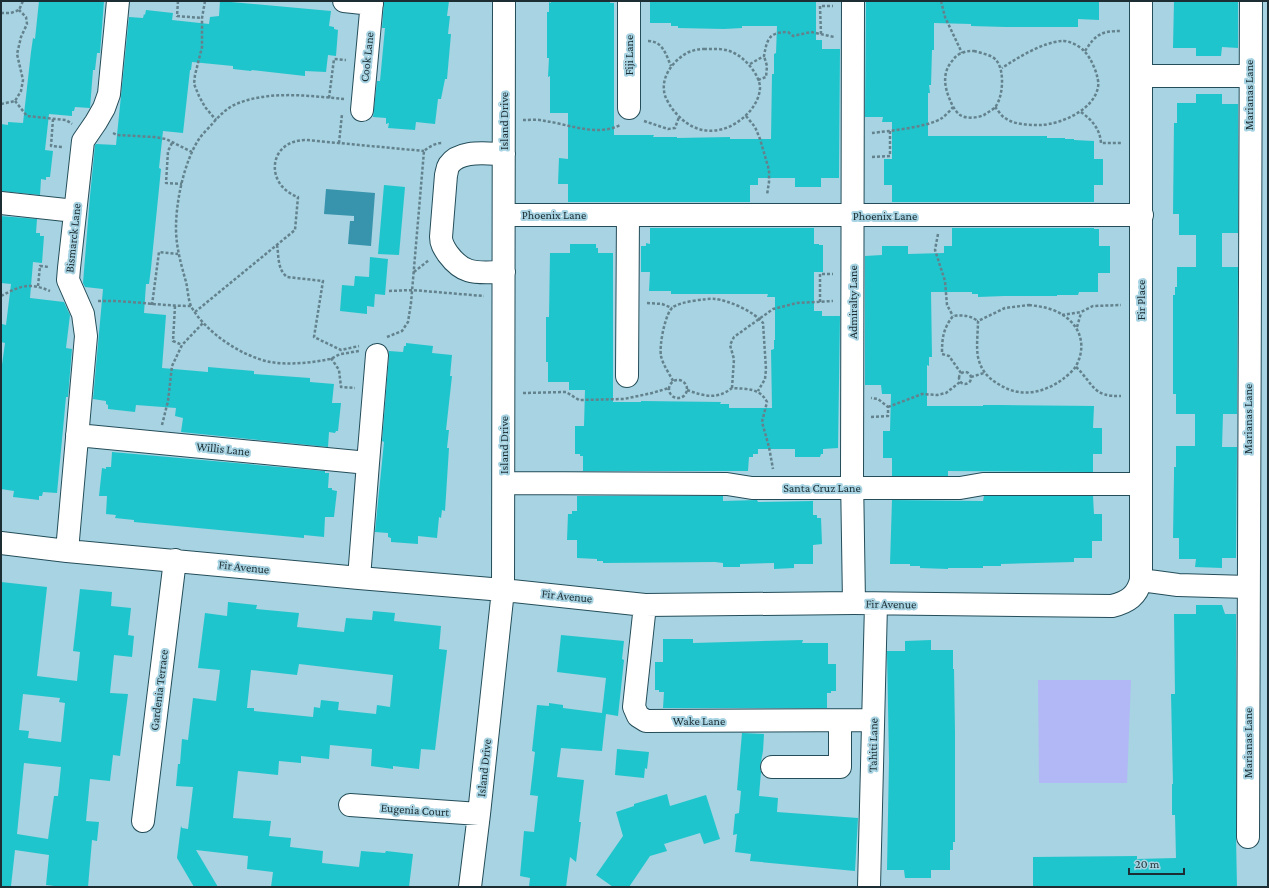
<svg xmlns="http://www.w3.org/2000/svg" width="1269" height="888" font-family="'Crimson Pro',serif">
	<style>
		.green { fill: #b2b8f6 }
		.water { fill: #3893ac }
		.building { fill: #1fc5cc; fill-rule: evenodd }
		.lines { fill: none; stroke-linecap: round; stroke-linejoin: round }
		.minor-casing { stroke: #244d59; stroke-width: 24 }
		.path { stroke: #63828d; stroke-width: 2.5; stroke-dasharray: 3 2; stroke-linecap: butt }
		.minor { stroke: #fff; stroke-width: 22 }
		.labels { text-anchor: middle; dominant-baseline: central; stroke-width: 4; stroke-linejoin: round; paint-order: stroke }
		.street-label { font-size: 12px; fill: #1c2e34; stroke: #a7d3e2 }
	</style>
	<rect width="100%" height="100%" fill="#a7d3e2"/>
	<path class="green" d="M1038,680H1131L1127,783H1039Z"/>
	<path class="water" d="M326,189L375,193L371,246L348,244L350,221H354V216L324,214Z"/>
	<path class="building" d="M39,1H104L100,53H97L95,70H93L90,108L75,107L74,111H72V116L49,114L45,150L53,151L50,177H46V180L41,179L40,195L1,191V124L8,125V122L23,123L31,52L33,38L35,39Z
		M220,1L331,11L329,26L334,27V29L338,30L336,56L328,55L326,72L305,71V76L252,70L251,71L233,69V66L192,62L191,70H190L183,133L163,131L159,168L161,169L151,268L149,284H146L144,313L166,315L162,368L208,372V367L254,371V374L310,378V382L334,384L332,403H341L338,431H336L335,433L329,432L328,447L181,432L183,418L175,416L176,408L136,405L135,412L108,409V405L106,404V401L93,399L103,289L85,287L83,283L90,196L95,145L96,144L116,145L129,17L143,18L144,14L145,15L146,10L173,13L172,20L209,24L210,17L219,16Z
		M384,1H449L447,16H450L448,34H451L447,79H445L441,99H438L435,124L416,122L415,130L388,128L389,123L386,124V118L373,117L377,81H380L385,28H382Z
		M551,1H610V3H614V135H654L653,137H677V138L730,137V139H771L772,74H774V54L776,53L777,26H742V28L724,29L678,28V26H671V23H650V1H816V40H822V49H840L839,178H821V187H795V178H758V185H750V202H568V184H558L559,158L568,159V113H550V76L548,77L549,58H547V12H549V2L551,3Z
		M866,1H1099V20L1078,19V27H1006L971,26V24L934,23V50H932L931,85H929L930,93H928V136H1047V138H1065V139H1074V140L1094,141V159H1103V185H1094V202H892V185H884V159H892V122H882L883,117H865Z
		M1174,1H1238V48L1222,47L1221,56H1196V48H1173Z
		M1196,94H1222V104H1238V233H1222V267H1238L1237,414H1223L1222,447H1237L1236,558H1222V568L1195,567L1196,559H1179V538H1173L1174,476V467H1176V446H1195V414H1176V394H1173V295H1175V287H1177V267H1196V235H1179V214H1173L1174,123H1177V103H1196Z
		M384,185L405,187L399,255L378,254Z
		M1,216L37,219L36,233H40V236H44L42,263L33,262L30,298L64,302L70,315L66,348L72,349L68,397H66L57,493L43,492L42,496H39V500L13,497L14,491L1,489V372L5,343L1,342V333L2,324L6,325L11,284L1,283Z
		M650,228H814V244H819V245H823V272H814V311H822V316H840L838,448L823,449V454H821L820,457H795V449H758V454H753V457H749L748,471H583V456H580V454H575V426H584L585,390H569V382H548V362H546V317H549L550,253H570V244H596V248H598V253H613V402H641V401L721,402L720,404H729V408H772L771,350L774,349V340H775V297H767L768,294H671V291H649L650,272H641V246H646V243L650,244Z
		M952,228H1094V229H1099V246H1110V273H1098V292H1079L1078,295H1057V296H1004L978,297V294H972V292H931L932,357H929V366L927,365V406H983V405H1001L1094,406L1093,428H1102V454H1093V472L948,471V476H892V458H883V431H890L891,394H882L881,385H865V256L882,255V246H908V254L944,253V246H952Z
		M370,257L388,259L385,295L375,294L374,307L367,306V314L340,311L342,285L354,286L355,276L369,277Z
		M406,343L433,346L432,353L452,355L450,376H452L446,430H449L447,448H449L445,511L442,510L441,518L439,517L437,538L418,536V544L391,542V538L388,537V533L375,532L384,442L382,441L389,356V351L403,352L404,346H406Z
		M112,452L325,471V473H329L328,488H332V490L337,491L334,517H325L324,537L304,535V538L134,522V520L115,518L116,515L106,514L107,496H99L102,468L106,469V467H111Z
		M577,496H723V501L757,500L758,502L813,501V515H817V518H821L822,544L813,545V564H794V568L774,569V563L740,564V567H723V563L715,562L603,563V561H597V559L577,558V540H567L568,514H572V511H577Z
		M984,496H1093L1094,514H1102V541H1092V558H1074V562L1001,564V566H983V568H948V569L920,568V566H910V564H890L892,500L983,501Z
		M1,582L47,587L37,676L77,681L80,652L73,651L80,589L112,592L111,606L131,608L128,635L134,636L132,657L114,655L110,693L128,694L120,756L113,755L110,781L90,779L86,821L99,822L97,841L92,840L88,887H54V886L46,885L49,855L15,850L11,886H1ZM23,694L60,698L59,702L65,703L61,742L28,738L29,731L19,730ZM24,763L61,767L58,796H54L48,839L17,834Z
		M228,602L257,605L256,609L299,613L297,627L344,632L346,618L372,620L373,611L395,613L394,621L441,626L439,649L447,650L435,750L421,749L419,769L393,766V769L371,766L372,749L330,745L329,759L301,756V763L279,761L278,775L238,771L233,818L271,821L269,836L291,838L290,847L323,851L322,863L359,867L361,851L385,853L386,851L413,854L409,887H271L273,872L247,869L248,856L196,850L218,887H194L177,858L181,826L182,828L188,829L193,787L176,786L178,764H180L182,739L188,740L193,698L216,701L220,670L198,668L205,613L227,616ZM299,664L393,675L390,707L377,705L376,714L338,710L339,702L321,700L320,708L314,707L313,717L254,711V708H247L251,670L297,675Z
		M1196,605H1222L1225,614H1236V837L1237,887H1033V857L1137,856V859L1176,858L1175,815H1172V784H1173L1171,694H1175L1174,614H1196Z
		M561,635L624,641L622,659L624,660L618,716L606,714L602,751L561,748L557,777L584,780L579,822H581L576,862L570,857L566,887H529L530,878L520,876L524,831L534,832L538,796L530,795L535,752L532,751L537,705L549,706V703L563,705V708L602,713L606,678L557,672Z
		M663,639H693V643L803,640L802,643H828V664H836V691H831V693H827V708H663L664,692H659V690H655V662H663Z
		M931,640V650H953V669H954L955,732V842H953V850H950V870H931V878H905L904,870H887L889,760L887,651H905V641Z
		M742,733L764,734L763,751L760,767L761,772L759,796L778,798L777,812L858,818L855,871L750,861L751,854L735,852L737,834L733,835L735,814L739,813L741,791L737,790Z
		M617,749L649,752L647,769L645,768L644,778L615,775Z
		M667,794L670,806L706,795L720,839L704,844L700,833L664,844L667,851L650,856L629,887H613L596,875L623,836L616,812L634,806V804Z"/>
	<g class="lines">
		<g class="minor-casing">
			<path id="minor" d="M344,1L372,4
				M629,1V108
				M853,1L852,476L854,603
				M1141,76H1249
				M362,110L372,1
				M1,203L75,211
				M504,215H1142
				M504,272C479,272 465,277 448,254C444,248 441,244 441,237L446,175C447,172 447,168 449,165C460,149 488,154 504,154
				M627,376L628,215
				M77,435L368,463L359,578
				M368,463L377,355
				M504,483L727,484L752,488H960L983,484H1140
				M1,543L67,551L359,578L503,590L645,605L854,603L1112,606C1128,602 1137,596 1141,580V1
				M67,551L86,336L83,314L68,280L69,268L83,141L96,122L104,108L109,94L118,1
				M1141,580L1178,585L1248,587
				M645,605L634,707L638,716L646,721L873,720
				M772,767H840V721
				M350,805L479,814
				M143,821L175,560
				M1248,837L1251,1
				M470,887L479,814L503,590L504,1
				M869,887L876,604"/>
		</g>
		<path class="path" d="M178,1L177,16L202,18
			M205,1L202,18V47L195,75L194,84L199,96L205,107L216,120
			M941,1L945,17L962,53
			M1,13H11L19,10L23,1
			M821,34L820,6H833
			M648,41C663,41 666,55 671,66
			M704,49C714,49 725,48 734,53C745,58 760,75 760,88C759,107 740,124 723,129C701,135 684,125 671,107C668,102 664,96 664,90C662,74 676,58 689,52C694,50 699,49 704,49Z
			M974,51C981,53 992,55 996,60C1005,70 1003,96 996,106C993,110 988,112 984,115C977,118 966,119 960,115C955,111 952,105 950,100C944,86 942,72 953,60C955,57 958,54 962,53C966,51 970,51 974,51Z
			M1085,51C1096,34 1101,31 1122,31
			M750,64L764,56C767,39 769,32 788,32L793,36L811,32L834,37
			M758,80L766,77L767,66L764,56
			M329,98L334,59L346,60
			M344,99C310,96 270,90 236,104C227,108 220,115 213,123C209,128 203,133 199,139C184,162 176,201 176,228C176,247 181,264 186,282C188,290 188,301 192,308C207,333 241,356 270,362C289,365 311,363 330,359C334,358 337,355 341,354C347,353 353,352 359,351
			M15,101L27,116L66,120L72,124
			M1,104L15,101L21,91L23,80L17,54L21,37L27,24L26,17L19,10
			M995,107C998,110 1001,116 1005,118C1015,125 1029,125 1041,125C1061,124 1094,110 1098,87C1100,78 1091,57 1084,51C1080,46 1068,40 1062,41C1043,42 1017,58 1002,68
			M1081,112C1092,120 1100,129 1101,143H1122
			M746,116L755,127L760,139L769,170V182L767,195
			M53,119L51,146L63,147
			M523,120C530,120 538,119 545,121C568,124 597,137 620,125
			M644,121L668,129L675,128L679,117
			M113,133L117,135L154,137L166,139L192,152
			M872,133C889,131 929,127 942,118C946,115 950,111 953,107
			M172,143L168,151L166,183L182,184
			M339,143L342,114
			M872,157L890,156V130
			M938,234L935,250L945,281L947,305L953,316
			M277,245C279,256 277,269 287,277L323,281L314,337L341,350L359,346
			M414,272L429,260
			M38,286L40,266L49,267
			M389,291L412,290L484,296
			M1,296C20,286 29,282 50,291
			M98,301C129,300 159,306 191,306
			M820,302V274H833
			M647,303L662,304L672,308
			M152,305L159,252L178,254
			M1029,305C1037,306 1045,307 1053,310C1077,319 1089,342 1076,366C1073,371 1067,376 1063,379C1044,393 1021,398 1000,385C989,379 981,371 978,357C976,346 978,332 978,321L1005,308Z
			M175,306L173,341L182,345
			M195,312L295,230L298,197C264,185 268,140 306,140L424,151
			M1062,315L1081,312L1093,306L1121,305
			M1077,327L1081,313
			M387,337L402,331L408,322L411,303L424,151C429,147 435,143 442,143
			M331,358L339,370L341,387L355,388
			M1076,367C1094,384 1092,397 1121,396
			M959 378a6 6 0 1 1 12 0a6 6 0 1 1-12 0Z
			M961,373L949,356L942,354C942,338 943,329 953,316C963,315 969,315 978,321
			M971,377L984,373
			M669 389a9 9 0 1 1 18 0a9 9 0 1 1-18 0Z
			M673,381C669,373 663,365 661,356C659,346 665,313 673,307C680,302 707,298 715,299C728,300 755,312 763,323L766,369L765,379L758,391
			M732,388L734,359L730,345L734,337L773,309L797,303L833,301
			M687,390C704,396 717,400 732,388C747,389 760,388 767,402L762,422L769,447L773,469
			M523,393L566,392L579,400L624,399L652,393L669,388
			M888,407L922,394L937,395L946,393L960,382
			M871,417L888,416V407L878,399L871,398
			M162,425L168,401L172,366L182,345L203,323"/>
		<use href="#minor" class="minor"/>
	</g>
	<g class="labels">
		<g class="street-label">
			<text transform="translate(629 55) rotate(-90)">Fiji Lane</text>
			<text transform="translate(367 57) rotate(-84)">Cook Lane</text>
			<text transform="translate(1249 95) rotate(-90)">Marianas Lane</text>
			<text transform="translate(504 121) rotate(-90)">Island Drive</text>
			<text x="554" y="215">Phoenix Lane</text>
			<text x="885" y="216">Phoenix Lane</text>
			<text transform="translate(73 238) rotate(-84)">Bismarck Lane</text>
			<text transform="translate(1141 300) rotate(-90)">Fir Place</text>
			<text transform="translate(853 302) rotate(-90)">Admiralty Lane</text>
			<text transform="translate(1248 419) rotate(-90)">Marianas Lane</text>
			<text transform="translate(504 445) rotate(-90)">Island Drive</text>
			<text transform="translate(223 449) rotate(6)">Willis Lane</text>
			<text x="822" y="488">Santa Cruz Lane</text>
			<text transform="translate(244 567) rotate(6)">Fir Avenue</text>
			<text transform="translate(567 596) rotate(6)">Fir Avenue</text>
			<text transform="translate(891 604) rotate(1)">Fir Avenue</text>
			<text transform="translate(159 690) rotate(-83)">Gardenia Terrace</text>
			<text x="699" y="721">Wake Lane</text>
			<text transform="translate(1248 743) rotate(-90)">Marianas Lane</text>
			<text transform="translate(873 745) rotate(-89)">Tahiti Lane</text>
			<text transform="translate(484 768) rotate(-84)">Island Drive</text>
			<text transform="translate(415 810) rotate(4)">Eugenia Court</text>
		</g>
	</g>
	<rect width="1269" height="888" fill="none" stroke="#1c2e34" stroke-width="4"/>
	<path d="M1129 868v6h55v-6" fill="none" stroke="#1c2e34" stroke-width="2"/>
	<text x="1135" y="868" font-size="12" fill="#1c2e34" stroke="#a7d3e2" stroke-width="3" paint-order="stroke">20 m</text>
</svg>
